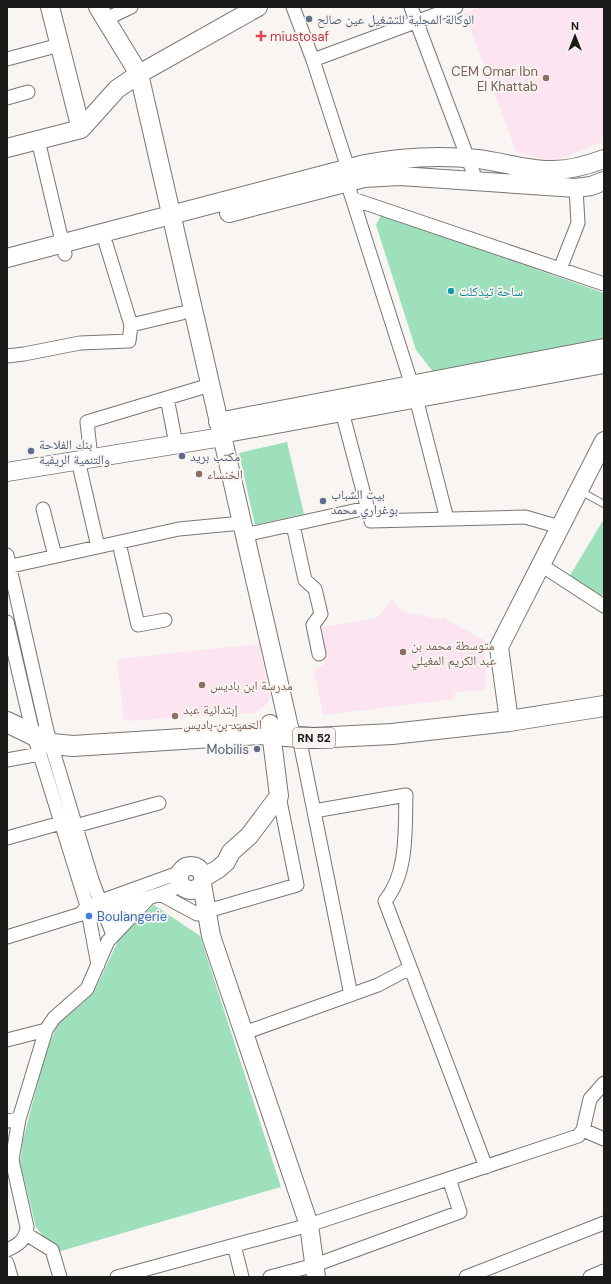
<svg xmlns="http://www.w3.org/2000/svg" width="611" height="1284" font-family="'DM Sans','Noto Naskh Arabic',sans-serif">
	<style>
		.education { fill: #fce4f0 }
		.green { fill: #9ee0bb }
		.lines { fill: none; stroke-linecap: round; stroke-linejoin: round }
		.lane-casing { stroke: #787673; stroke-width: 8 }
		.street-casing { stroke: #787673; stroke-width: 15 }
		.secondary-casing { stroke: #787673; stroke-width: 20 }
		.primary-casing { stroke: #787673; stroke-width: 22 }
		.lane { stroke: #fff; stroke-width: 6 }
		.street { stroke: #fff; stroke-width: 13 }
		.secondary { stroke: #fff; stroke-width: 18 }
		.primary { stroke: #fff; stroke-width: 20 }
		.service-dot { fill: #5c6f8a; stroke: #f8f5f3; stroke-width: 1.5 }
		.health-dot { fill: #e0444e; stroke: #f8f5f3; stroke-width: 1.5 }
		.education-dot { fill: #8d6e63; stroke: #f8f5f3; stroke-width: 1.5 }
		.culture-dot { fill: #0f9aa8; stroke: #f8f5f3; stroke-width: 1.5 }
		.shop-dot { fill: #3f7fe0; stroke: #f8f5f3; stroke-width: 1.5 }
		.labels { text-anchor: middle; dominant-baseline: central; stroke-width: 3.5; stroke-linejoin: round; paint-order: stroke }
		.shield { fill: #f8f5f3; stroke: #5d5c5a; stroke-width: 1 }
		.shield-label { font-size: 12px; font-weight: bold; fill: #1a1a19 }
		.service-label { font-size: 13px; fill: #4e5e75; stroke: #f8f5f3; text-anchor: start }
		.health-label { font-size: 13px; fill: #be3a42; stroke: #f8f5f3; text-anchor: start }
		.education-label { font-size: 13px; fill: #785e54; stroke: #f8f5f3; text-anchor: start }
		.culture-label { font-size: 13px; fill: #0d838f; stroke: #f8f5f3; text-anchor: start }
		.shop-label { font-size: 13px; fill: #366cbe; stroke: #f8f5f3; text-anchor: start }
	</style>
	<rect width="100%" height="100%" fill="#f8f5f3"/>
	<path class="education" d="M482,7H604V142L551,162L516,151L464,13Z
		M392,600L402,611L441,620L444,618L484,640L486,690L455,692V699L323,715L314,670L325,664L318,628L376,618Z
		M259,644L270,698L265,706L254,713L124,721L117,659Z"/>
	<path class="green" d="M381,215L604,293V338L434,373L416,350L376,225Z
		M287,442L304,514L255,525L239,453Z
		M604,519V592L601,597L569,577Z
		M154,905L200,936L281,1187L61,1251L47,1241L36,1227L20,1163L23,1140L46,1051L59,1022L82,1004L95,990L119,939Z"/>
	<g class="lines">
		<g class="lane-casing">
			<path id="lane" d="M580,491L604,504"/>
		</g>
		<g class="street-casing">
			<path id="street" d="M293,7L313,60L348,168L347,182L416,398L447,519
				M411,7L476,180
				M106,19L131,7
				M7,59L60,45
				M313,60L456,7
				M7,98L28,92
				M38,140L65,254
				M353,199L604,284
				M560,269L578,223L576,188
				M131,325L182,313
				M7,356L24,354L80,343L129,341L131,325L106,244
				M167,398L176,444
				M340,404L371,521L525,517L560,527
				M91,458L87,422L210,385
				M78,460L98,547
				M43,509L55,556
				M293,525L305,580L315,589L321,614L313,625L319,654
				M244,535L367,508
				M119,543L138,625L165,620
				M7,555L47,731L92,880L113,935
				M541,565L604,606
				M7,567L179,529L242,523
				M7,622L32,729L87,906L98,965
				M299,737L351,995
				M7,760L40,754
				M314,811L406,795C405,830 408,873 385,901L486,1167
				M68,828L159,803
				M7,838L68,821
				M160,894L181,886
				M96,915L160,894L197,914L297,885L279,796
				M7,937L81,914L87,906L181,872
				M244,1033L378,985L410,968
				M7,1040L46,1030
				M7,1121L19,1119
				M583,1130L604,1139
				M26,1234L52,1250L60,1277
				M234,1245L242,1277
				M7,1250C18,1245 26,1240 27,1227L12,1160L19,1119L46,1030L54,1018L87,989L108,941L148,899
				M7,1263L11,1277
				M117,1277L309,1225L578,1136L583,1130L590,1099L604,1083
				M270,1277L315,1265L460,1212L449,1179
				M466,1277L604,1223
				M590,1277L604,1271"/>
		</g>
		<g class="secondary-casing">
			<path id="secondary" d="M50,7L81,129
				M98,7L139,74L291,736
				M7,148L81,129L117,89L139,74L258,7
				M229,213L364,178L400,176L576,188L591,186L604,181
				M7,258L365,164C402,157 440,155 478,159C503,162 528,171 553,170C570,170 588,165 604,159
				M218,422L604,348
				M232,432L604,364
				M7,472L222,437
				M509,721L499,647L604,441
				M179 878a12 12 0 1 1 24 0a12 12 0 1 1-24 0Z
				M203,878L218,869L226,862L231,852L249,836L279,796L270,724
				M202,884L211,936L309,1225L316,1277"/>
		</g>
		<g class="primary-casing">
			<path id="primary" d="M7,722L52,744L73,746L259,734L313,738L392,734L509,721L604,706"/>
		</g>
		<use href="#lane" class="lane"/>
		<use href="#street" class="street"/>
		<use href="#secondary" class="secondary"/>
		<use href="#primary" class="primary"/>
	</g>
	<g class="service-dot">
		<circle cx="309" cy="19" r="4"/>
		<circle cx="31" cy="451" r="4"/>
		<circle cx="182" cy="456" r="4"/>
		<circle cx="323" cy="501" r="4"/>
		<circle cx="257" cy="749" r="4"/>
	</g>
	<path class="health-dot" d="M259 30h4v4h4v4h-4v4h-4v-4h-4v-4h4z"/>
	<g class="education-dot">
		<circle cx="546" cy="78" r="4"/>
		<circle cx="199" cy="474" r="4"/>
		<circle cx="403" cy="652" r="4"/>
		<circle cx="202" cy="685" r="4"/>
		<circle cx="175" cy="716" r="4"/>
	</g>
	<circle class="culture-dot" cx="451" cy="291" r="4"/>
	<circle class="shop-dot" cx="89" cy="916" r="4"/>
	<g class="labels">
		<rect class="shield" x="293" y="728" width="42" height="20" rx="3"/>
		<g class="shield-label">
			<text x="314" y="738">RN 52</text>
		</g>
		<g class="service-label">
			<text x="317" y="19">الوكالة المحلية للتشغيل عين صالح</text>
			<text x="39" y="444">بنك الفلاحة<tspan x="39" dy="15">والتنمية الريفية</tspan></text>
			<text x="190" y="456">مكتب بريد</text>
			<text x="331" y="494">بيت الشباب<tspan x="331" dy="15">بوغراري محمد</tspan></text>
			<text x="249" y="749" text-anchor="end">Mobilis</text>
		</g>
		<g class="health-label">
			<text x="270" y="36">miustosaf</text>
		</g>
		<g class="education-label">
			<text x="538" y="71" text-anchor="end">CEM Omar Ibn<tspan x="538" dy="15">El Khattab</tspan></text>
			<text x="207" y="474">الخنساء</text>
			<text x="411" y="645">متوسطة محمد بن<tspan x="411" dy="15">عبد الكريم المغيلي</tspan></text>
			<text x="210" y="685">مدرسة ابن باديس</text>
			<text x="183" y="709">إبتدائية عبد<tspan x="183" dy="15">الحميد بن باديس</tspan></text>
		</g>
		<g class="culture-label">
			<text x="459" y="291">ساحة تيدكلت</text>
		</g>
		<g class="shop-label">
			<text x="97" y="916">Boulangerie</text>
		</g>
	</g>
	<rect width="611" height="1284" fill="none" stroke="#1a1a19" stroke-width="16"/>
	<g transform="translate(575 36)" stroke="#f8f5f3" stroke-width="3" paint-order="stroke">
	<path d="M0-3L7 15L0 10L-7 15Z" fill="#1a1a19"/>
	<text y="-6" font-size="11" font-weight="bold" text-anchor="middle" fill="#1a1a19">N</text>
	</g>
</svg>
